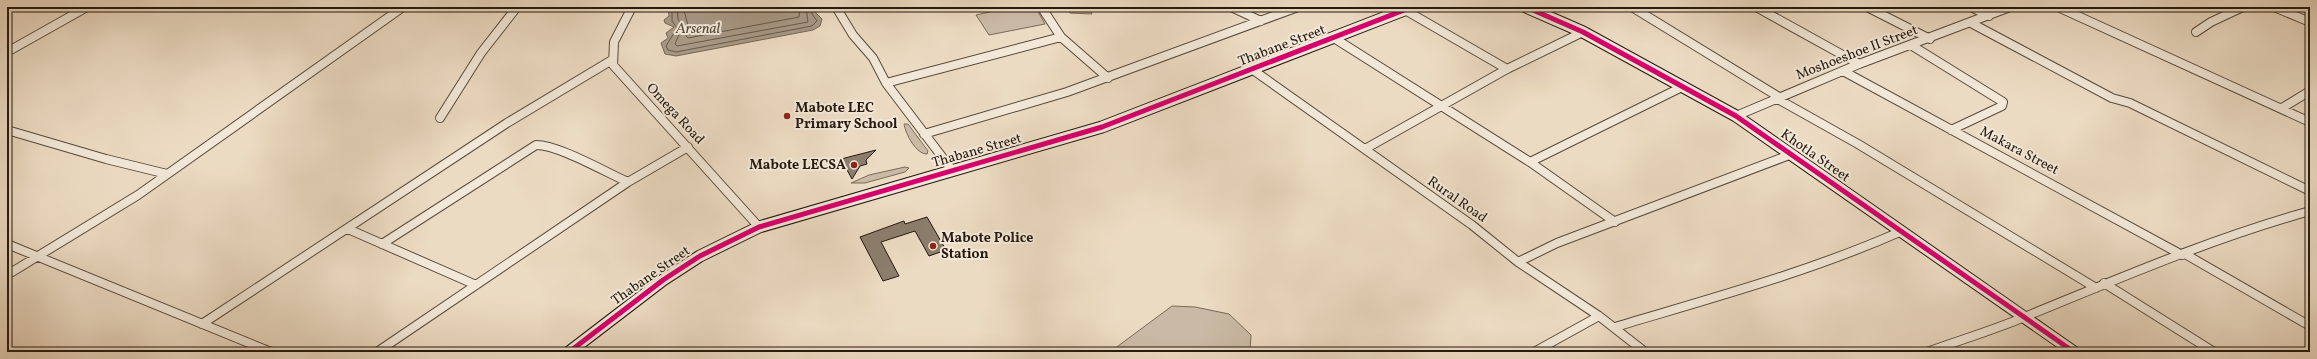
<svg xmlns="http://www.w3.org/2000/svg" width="2317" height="359" font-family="Vollkorn,serif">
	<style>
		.green { fill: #cabaa5; stroke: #786a5a }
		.water { fill: #a89986; stroke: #746657 }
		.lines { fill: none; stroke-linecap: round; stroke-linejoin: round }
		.shore { stroke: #66594b; stroke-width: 1 }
		.building { fill: #8c7e6d; stroke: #251910 }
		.street-casing { stroke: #574a3d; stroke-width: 10 }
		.secondary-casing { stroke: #251910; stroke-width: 13 }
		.street { stroke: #f3e8d8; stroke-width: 8 }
		.secondary { stroke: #f3e8d8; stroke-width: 11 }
		.cycleway-casing { stroke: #f3e8d8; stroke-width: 8 }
		.cycleway { stroke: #d6006c; stroke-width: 5 }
		.poi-dot { fill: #8f2418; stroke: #f3e8d8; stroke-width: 1.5 }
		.labels { text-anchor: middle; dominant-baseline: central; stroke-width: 4; stroke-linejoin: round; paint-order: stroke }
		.street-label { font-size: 14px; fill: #251910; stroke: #f3e8d8 }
		.poi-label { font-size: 14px; font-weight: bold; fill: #251910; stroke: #f3e8d8; text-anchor: start }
		.water-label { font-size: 15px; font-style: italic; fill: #594c3f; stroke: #f3e8d8 }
	</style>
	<rect width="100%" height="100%" fill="#ecdbc3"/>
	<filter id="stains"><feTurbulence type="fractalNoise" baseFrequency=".005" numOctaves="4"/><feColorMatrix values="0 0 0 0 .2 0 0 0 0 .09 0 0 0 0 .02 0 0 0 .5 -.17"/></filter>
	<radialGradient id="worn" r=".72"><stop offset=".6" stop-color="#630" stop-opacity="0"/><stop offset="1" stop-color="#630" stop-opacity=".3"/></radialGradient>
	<path class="green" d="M1011,7L1036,8L1045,24L989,35L976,15Z
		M1064,7H1088L1092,14L1070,13Z
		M904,124H908L928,151L927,154C916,154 906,135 904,124Z
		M905,167L909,168L905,172L865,183H851L869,175Z
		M1172,306L1195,307L1229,314L1251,335L1250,352H1110Z"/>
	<path class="water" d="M668,7H814L816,13L822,19L820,26L813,30L676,56L665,54L661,43L668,38L666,33L674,27L665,23L664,20L669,16Z"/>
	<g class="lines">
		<path class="shore" d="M672,7V21L677,28L666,46L668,50L676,52L812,26L817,21L812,14L811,7
			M677,7L678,19L682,27L675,44L677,46L808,22L806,7
			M683,7L688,25L686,36L688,38L799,17L800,7"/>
	</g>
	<path class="building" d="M876,150L866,160L867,164L860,166L852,179L841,159Z
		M927,217L946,250L929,256L915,231L881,242L899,276L883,281L860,237L904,221L905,224Z"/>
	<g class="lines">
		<g class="street-casing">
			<path id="street" d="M632,7L614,42L613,65L759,227
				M836,7L853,35L873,58L886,83L952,170
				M1231,7L1261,21
				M1632,7L1779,97
				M1756,7L1859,64
				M1867,7L1930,39
				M1971,7L1989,16
				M2058,7L2310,122
				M2274,7L2310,22
				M1405,10L1507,69
				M1044,11L1061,37L1108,78
				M1971,23L2112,98L2130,103L2310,191
				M2196,32L2211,22L2243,7
				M1334,38L1530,162L1615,222
				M1911,45L2003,102L2002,106L1951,130
				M7,52L87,7
				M1253,70L1472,225L1518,262L1599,316L1645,352
				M1843,71L2182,255
				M886,83L1061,37
				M1776,98L1858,144L2096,288
				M2282,108L2310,91
				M1736,116L1859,64L2010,7
				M440,118L481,53L517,7
				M7,130L106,159L167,174
				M924,134L1067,92L1298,7
				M1365,149L1507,69L1583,32
				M1530,162L1684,86
				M348,229L476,285
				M7,244L271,352
				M382,244L536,145C559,145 605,172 628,182
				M2185,254L2310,326
				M1518,262L1557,243L1792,154
				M7,275L138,195L403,7
				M2104,283L2214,352
				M202,324L507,123L612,60
				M1615,327C1712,298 1809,272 1902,231
				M377,352L628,182L688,147
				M1534,352L1599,316
				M1927,352C1960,340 1994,330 2027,316C2120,278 2213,238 2310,211"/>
		</g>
		<g class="secondary-casing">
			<path id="secondary" d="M1526,7L1583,32L1736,116L2074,352
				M569,352L663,280L700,256L759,227L1102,127L1412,7"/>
		</g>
		<use href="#street" class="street"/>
		<use href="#secondary" class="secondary"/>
		<g class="cycleway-casing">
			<path id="cycleway" d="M1526,7L1583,32L1736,116L2074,352
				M569,352L663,280L700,256L759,227L1102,127L1412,7"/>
		</g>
		<use href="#cycleway" class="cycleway"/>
	</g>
	<g class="poi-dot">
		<circle cx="787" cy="116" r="4"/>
		<circle cx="854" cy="165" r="4"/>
		<circle cx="933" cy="246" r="4"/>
	</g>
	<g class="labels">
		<g class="street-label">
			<text transform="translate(1282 46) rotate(-21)">Thabane Street</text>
			<text transform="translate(1857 53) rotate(-21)">Moshoeshoe II Street</text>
			<text transform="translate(675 114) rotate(47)">Omega Road</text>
			<text transform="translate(977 151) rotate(-16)">Thabane Street</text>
			<text transform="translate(2019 151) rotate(28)">Makara Street</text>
			<text transform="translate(1815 156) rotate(35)">Khotla Street</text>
			<text transform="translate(1457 200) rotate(35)">Rural Road</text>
			<text transform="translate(651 276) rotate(-35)">Thabane Street</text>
		</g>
		<g class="poi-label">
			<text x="795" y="108">Mabote LEC<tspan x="795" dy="16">Primary School</tspan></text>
			<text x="846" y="165" text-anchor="end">Mabote LECSA</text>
			<text x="941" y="238">Mabote Police<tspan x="941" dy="16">Station</tspan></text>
		</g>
		<g class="water-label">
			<text x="698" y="29">Arsenal</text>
		</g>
	</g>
	<rect width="2317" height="359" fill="none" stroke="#ecdbc3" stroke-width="24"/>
	<rect x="8" y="8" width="2301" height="343" fill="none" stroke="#251910" stroke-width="2"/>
	<rect x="12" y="12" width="2293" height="335" fill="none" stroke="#251910"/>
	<rect width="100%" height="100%" filter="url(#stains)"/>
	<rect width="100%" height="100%" fill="url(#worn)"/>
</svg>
